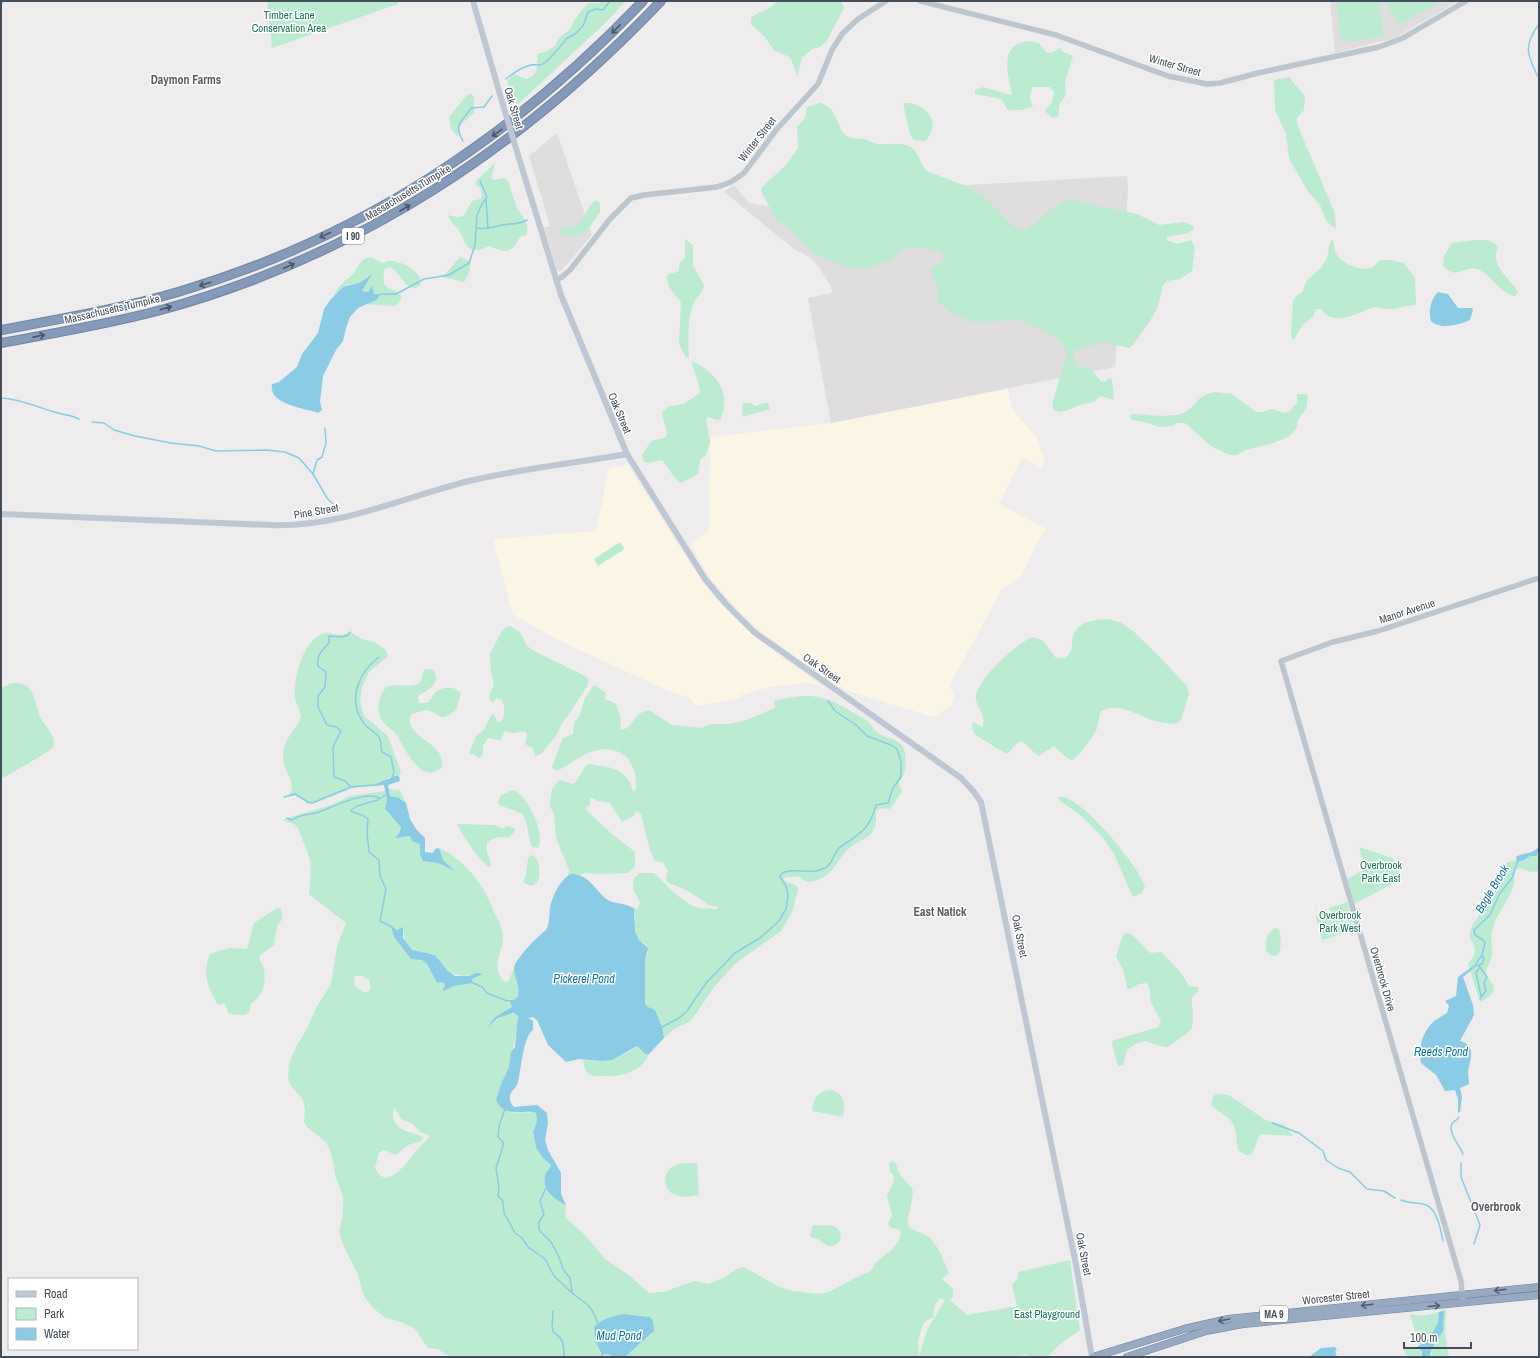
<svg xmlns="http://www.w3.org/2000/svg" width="1540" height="1358" font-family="'Archivo Narrow',sans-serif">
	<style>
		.commercial { fill: #faf5e4 }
		.education { fill: #dfdddd }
		.green { fill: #bbebd1; fill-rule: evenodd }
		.water { fill: #8acce6 }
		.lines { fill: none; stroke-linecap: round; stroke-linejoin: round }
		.stream { stroke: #8acce6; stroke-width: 1.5 }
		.trunk-casing { stroke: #7185a4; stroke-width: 8 }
		.motorway-casing { stroke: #7185a4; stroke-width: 10 }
		.tertiary { stroke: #bdc5ce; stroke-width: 5.5 }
		.secondary { stroke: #bfc7d4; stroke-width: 6 }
		.trunk { stroke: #98aac2; stroke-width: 7 }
		.motorway { stroke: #859ab9; stroke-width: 8 }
		.secondary-bridge { stroke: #bfc7d4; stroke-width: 6 }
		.oneway { stroke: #4b5662 }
		.oneway2 { stroke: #56606d }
		.labels { text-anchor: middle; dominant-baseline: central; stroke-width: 3; stroke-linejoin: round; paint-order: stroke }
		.shield { fill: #fff; stroke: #7d838a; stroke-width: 1 }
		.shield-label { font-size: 10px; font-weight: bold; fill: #454e58 }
		.park-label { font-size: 11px; fill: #1b744f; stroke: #fff }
		.street-label { font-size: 11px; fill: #454e58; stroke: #fff }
		.neighbourhood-label { font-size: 12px; font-weight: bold; fill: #595c60; stroke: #fff }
		.water-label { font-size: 12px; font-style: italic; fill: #13759d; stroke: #fff }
	</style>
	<rect width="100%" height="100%" fill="#eeecec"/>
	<path class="commercial" d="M1008,389L1013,411L1036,436L1045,462L1040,468L1022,457L999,504L1046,529L1037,544L1021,577L1002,589L950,685L954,696L951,706L933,717L845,690L801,661L759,630L736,608L713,582L690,545L709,531V495L711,437L831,423Z
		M628,465L690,563L716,599L755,637L828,690L816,685L807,683L770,687L741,695V698L696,706L690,698L664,689L562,642L513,615L493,539L596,531L609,468Z"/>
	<path class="education" d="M1330,1H1458L1395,38L1335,53Z
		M557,133L592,235L561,271L557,270L544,228L550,226L529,156Z
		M1127,176L1128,192L1115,367L831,423L808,298L832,293L831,287L819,267L811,258L794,249L724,192L734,185L749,203L796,211L951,186Z"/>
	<path class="green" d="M267,1H398V4L272,48Z
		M603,1H626L603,25L517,105L507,82L514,74L526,79C539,75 538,65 537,54L547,51L555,46L559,38L570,29L575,19L588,3H599Z
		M777,1H841L844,8L826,42L820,47L812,49L802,58L797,76L792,61L789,57L774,50L765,37L751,24V18C759,10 767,13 777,1Z
		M1336,1H1379L1384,37L1342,42Z
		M1385,1H1442L1399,25Z
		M1030,41L1039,43L1046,52L1051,53L1060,48L1063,52L1073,56L1065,82L1066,95L1060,103L1058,117L1052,118L1045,111L1052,102L1054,93L1050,87H1032L1030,99L1033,107L1021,110H1008L1001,99L975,94V90L983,87L1011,95L1012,93C1007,72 999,43 1030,41Z
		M1289,77L1305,96L1304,110L1297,118V124L1334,211L1336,224L1335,228L1327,222L1320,205L1307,190L1289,158L1286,134L1275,110L1274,80Z
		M468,94H472L474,98V113L461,124L457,136L451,129L449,117Z
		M820,103C840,108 836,132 849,137C853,139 860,138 864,139C869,140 873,144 879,144C889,145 903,141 912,148C919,153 920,164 927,171L968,187L984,196L1013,226L1018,229L1027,230L1055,206L1067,199L1137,214L1159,225L1184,222L1193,226L1194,229L1188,233L1167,237V240L1177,244L1191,240L1195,248L1192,271L1180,279L1167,281L1162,286C1161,311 1146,325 1133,345L1129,348L1103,342L1076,350L1073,354L1080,371L1085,366H1088L1101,381L1105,382L1109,378L1112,379L1114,400L1100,396L1094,402L1079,405L1068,410L1061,412L1054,410L1052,405L1065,360L1066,352L1064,345L1049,333L1025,322L1017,320L988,322L968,321L947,310L938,302L937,297L938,290L931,269L944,260L943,254C932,247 914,247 901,249L891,261L883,262L870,268L850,269L812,253L787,227L777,221L761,191L762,187L785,166L798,148L797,127L805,118L807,107Z
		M903,103C926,102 942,121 926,141L914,140L910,134Z
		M495,163L491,178L494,180L505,178L508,181C511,189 513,198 516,206C521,216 531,223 526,235L520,237C510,255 507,253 489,246L479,250H472C464,246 463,235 457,228C453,223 450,222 448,215C467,220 464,214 472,201L480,199L482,195L480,187L475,184L476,181Z
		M595,200L600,203V212L587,231C578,236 561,241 558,228C587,228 580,216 595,200Z
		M685,239L693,245V266L704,285C703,293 698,295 695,301C687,314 688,344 689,358H686L679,344L681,302C674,294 666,286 667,275L679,271L680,262L685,258Z
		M1333,240C1334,245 1334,250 1337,255C1342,263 1360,271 1370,268C1374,267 1377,263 1380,260H1391L1404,263L1415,278L1416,305C1407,305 1398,309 1389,309C1384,309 1375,306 1371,308C1357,314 1332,327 1321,309H1316L1313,317L1304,323L1293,341L1291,334L1293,301L1296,296L1302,292L1307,280L1321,268L1327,258L1330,242Z
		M1475,240C1485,240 1492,239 1498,247C1497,250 1495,254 1496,257C1496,271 1513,281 1518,293L1515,296C1499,293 1492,274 1477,269C1464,265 1458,281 1443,266L1444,256L1452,243Z
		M460,257L471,262L469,273L464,282L443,277Z
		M366,258H373L382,263C386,263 387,260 391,261C402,261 424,272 420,285C407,297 400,270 390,267L384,270C383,289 384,285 399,293L402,297L398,304L394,306L365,304L371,302L381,294L374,295L371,287L368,292L362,291L371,274L361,282L347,285L334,296C339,284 342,284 351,276C358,270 356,264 366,258Z
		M691,361C709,368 727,385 724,406C724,410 722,414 721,419L717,420L708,417L706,420L710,442L706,455L700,460L698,474L681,483L675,478L662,460L648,463L644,462L642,456L651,441L665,438L667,434L662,412L670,406L684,404L700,393L698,382Z
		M1215,392L1232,394L1256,412H1262L1272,409L1284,413L1289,412L1297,403V394H1307L1308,398L1306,409L1298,420L1296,429L1288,437L1273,443L1246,450L1237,455H1229L1211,446L1185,423H1177L1172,426L1159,427L1149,423L1132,420L1129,417L1132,414C1145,414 1173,419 1185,412C1198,405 1196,395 1215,392Z
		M743,403H751L756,406L763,403H768L770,409L742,417Z
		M620,542L624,548L623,550L598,566L594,559Z
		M1108,619L1120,622L1134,632L1157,654L1187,686L1189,694L1184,710L1181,720L1175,724C1167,723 1158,722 1151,720C1136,714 1115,701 1100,712C1099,717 1099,723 1097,728C1096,734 1077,758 1072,760L1067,758L1054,746L1038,756L1023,742H1018L1008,753H1005L974,734L972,725L973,722L982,727C988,714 974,707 976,695C979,678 1017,643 1033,637L1043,641L1056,658H1065C1071,653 1072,649 1072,642C1074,622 1091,620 1108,619Z
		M510,626L520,632L527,646L536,652L583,675L588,678V685L567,717L562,723L556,736L541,754L535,756L533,748L525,744L527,735L526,732C521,730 519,733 514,733C509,733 508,731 504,732L501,741L488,738L483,746V755L479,758L474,754H469L476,736L484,730L491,715L494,714L497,722L502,721C505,713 505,707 502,700L497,698L492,703L489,697L494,684L491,672L490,654L502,631L505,628Z
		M325,633L340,635L352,633L362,639L374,642L386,650L388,656L369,672L362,687L360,702L364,716L388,736L401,772L399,776L389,777L376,787L380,786L356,787L312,804H308L298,795L288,796C299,784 283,771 283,758C283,736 296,733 301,716C300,710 296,704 295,698C293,679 303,638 325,633Z
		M426,669L433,670C443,684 427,690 418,696L419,703H427C431,700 432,697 435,693C441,686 457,686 461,694L456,710C439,723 442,715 427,710L411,714C402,739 449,742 441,768C421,786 404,747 397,735C393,730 387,727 383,722C375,711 378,698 386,687C397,682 413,690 420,682C422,679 422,674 424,670Z
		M12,683C17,683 22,683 27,686C35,692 36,708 40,717C44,724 50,730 53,738C54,741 54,744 53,747C50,752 9,774 1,779V688Z
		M594,685L606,693L605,699L616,704L621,720L620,729L622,730L629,727L638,714L649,710L672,725L701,728L711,724H730L747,720L775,708L774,701L778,700C821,690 830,699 866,720C871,723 873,730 878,733C886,739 900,738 904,749C906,755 906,764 905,770C904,776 900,779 899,784L902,792L890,809L881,808L876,811C876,818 877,826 872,832C868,839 858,841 852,846C833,861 836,879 807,882L798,876L783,878L785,881L797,886L798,890L792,912L781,931L736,963L714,987L691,1021L674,1029L664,1038L663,1033L645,1004V960L648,953L646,945L639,940L635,931V915L632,907L638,909L640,902L633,889L634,878L640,873H654C667,885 691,914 710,908L715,910L718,907L709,905L688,891L667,882L666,876L668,871L663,862L655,861L649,847L641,814L636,811L634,816L622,822L610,803L598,801L593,798H590V805L586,808L587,811L613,835L635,852V867L628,873L601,874L585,873L579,875L574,874L568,875L569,870L556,838L554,815L550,806L552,789L559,780L573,784L575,783L586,765C591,762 595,766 601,766C617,768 629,774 633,791L636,790C638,761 621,742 591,752C579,756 570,765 558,770H554L552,767L563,738L573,734L574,722L579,717L585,698Z
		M389,789L400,790L406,803L399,798L390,796Z
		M513,790C528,795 546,835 538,848L532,847C528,840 528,818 522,814C515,810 507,808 499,805L498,802L501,795Z
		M385,791L387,799L385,809L401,827L396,837L410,836L415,842L419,843L429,862L438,863L454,870L443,860L439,848C467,862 483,883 494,912C498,920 503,928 503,938C502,954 490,968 505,982H508L514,969C517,979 523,991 514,1000H507L512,1005V1007L495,1017L488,1027C496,1021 505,1011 516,1015L519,1020L509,1067L501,1084L496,1100L501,1108L505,1110L515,1113L534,1112L536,1113L537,1121L533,1132L536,1146L542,1157L551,1165C550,1169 546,1172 546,1177C545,1186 558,1201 566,1205L565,1212L566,1218L586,1236L605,1259L630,1276L649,1293L664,1292L694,1281L709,1284L723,1278L735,1270L744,1267L777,1286L792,1291L819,1294L829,1292L859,1276L871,1271C873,1268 873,1265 876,1263C884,1254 903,1245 900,1230L891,1228L888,1224L892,1215L887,1196L894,1180L893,1174L890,1172L889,1164L892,1161L895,1162C900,1176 902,1177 912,1188C915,1197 906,1218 908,1224C911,1232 925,1232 931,1239C940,1249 944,1262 949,1274L942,1279L953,1289V1296L950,1300L967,1315L1017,1306L1012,1285L1018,1278V1272L1070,1260L1080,1330L1060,1344L1048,1357H1027L1026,1354L1017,1357H624L651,1334L647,1316L624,1314L598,1323C596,1335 595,1344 602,1355L607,1354L614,1357H450L438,1349L428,1348L415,1329L401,1322L386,1318L373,1308L364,1296L357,1272L345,1249L339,1232L343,1213V1196L336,1178L331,1153L326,1142L307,1127L304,1122L305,1110L303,1099L291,1086L288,1079L289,1063L296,1047L306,1031L317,1006L331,984L337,946L346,923L309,894L311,869L309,856L298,828L294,824L284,821V819L331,805L350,796ZM394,928L397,930L403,928C404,949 412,953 433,954C449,973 452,978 479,975L472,979L473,983L454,986L444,990L445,984L442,981L437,983L427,964L422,960L409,956L394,937ZM356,976H362L369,980L371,989L368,992H363L355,986L354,978ZM394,1107L401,1119L413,1124L419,1131L430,1136C426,1141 421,1145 417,1150C409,1160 385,1195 375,1167L379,1153L384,1150L396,1155L408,1145L419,1142L424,1138C413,1130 388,1133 394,1107ZM940,1298L945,1300L927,1330L919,1356L918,1341L923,1324L927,1320L933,1318L935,1305Z
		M1058,797C1078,793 1124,851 1135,868C1139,874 1141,880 1145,886L1142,893L1133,897L1114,854L1104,839L1079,814L1060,801Z
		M458,824L494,825L504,829L506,826L515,828V831L509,838C502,836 493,837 487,843V852L491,863L490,867C481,864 461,833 457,824Z
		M1359,847L1393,858L1402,879L1354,904L1347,879L1365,869Z
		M532,855C541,860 541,875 537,883L531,886L523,882C528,874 526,865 529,856Z
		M1539,855V871L1531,872L1520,868L1516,869C1513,875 1516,883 1512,890C1506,904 1495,916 1492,932C1490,939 1493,946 1492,954C1489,973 1479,967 1494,986C1494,995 1488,998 1480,1002L1468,964L1474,956L1475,948L1469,935L1472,926L1502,881V871L1506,863L1516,860L1520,862L1530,856Z
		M1347,902L1355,930L1322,940L1316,917L1330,913L1329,908Z
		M277,908H280L282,913V919L277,927L274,945L260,955C258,960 263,964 264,969C266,982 263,998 251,1003L249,1012L245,1015L229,1014L224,1003L218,1005C208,989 202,972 210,954L229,948L247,949L254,923Z
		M1275,928L1279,929C1281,938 1282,947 1278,955C1272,957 1270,955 1266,951C1266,941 1266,933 1275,928Z
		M1125,933C1135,933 1143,947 1150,953L1161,952L1181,973L1189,986L1198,987V991L1191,999C1193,1006 1194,1025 1191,1030L1168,1047L1160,1046L1146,1041L1137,1043L1127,1050L1123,1065L1119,1066C1117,1064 1112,1044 1112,1041L1158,1027L1161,1021L1150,1000V991L1147,983L1139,984L1130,989L1127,988L1124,972L1116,956L1123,935Z
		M637,1046L645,1054H649C642,1072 619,1078 601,1076C596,1076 590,1076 587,1072C584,1068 584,1063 583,1060L601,1061L627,1053Z
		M830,1090C845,1092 845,1105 843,1117L812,1111C814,1099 817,1091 830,1090Z
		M1220,1094L1228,1095L1238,1101L1265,1120L1284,1125L1293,1136L1261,1134C1253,1143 1256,1165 1238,1150C1234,1120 1237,1123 1211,1106L1214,1095Z
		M697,1163L699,1195C692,1196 683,1198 676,1195C664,1192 661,1174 672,1167C678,1162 689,1163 697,1163Z
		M813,1225C824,1227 836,1221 841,1234C841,1242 836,1247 828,1246L818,1239L810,1237Z
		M1446,1309L1445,1334L1449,1357H1406L1403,1346L1420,1350L1410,1314C1423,1318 1434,1314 1446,1309Z"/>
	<path class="water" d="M372,274L362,291L368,292L372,286L374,294H381L376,300L358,308L350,317L346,328L343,341L336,350L323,376L320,402L322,410L318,413C305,408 268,405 272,384L279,382L297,367L302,354L318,333L324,309L331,299L343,287L361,282Z
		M1438,292L1448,294L1458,308H1472L1473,310L1470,320C1459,325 1440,330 1431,321C1428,311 1431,299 1438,292Z
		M395,776H399L400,781L388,785L390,796L399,798L406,803L410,819L416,829L425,838V852L433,853L435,849L439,848L443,860L455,871L438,863L423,861L420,854V844L412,841L410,836L395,838L399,833L401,827L385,809L387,799L384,785L371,786Z
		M1539,846L1537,856H1530L1522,861L1517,862L1516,857C1523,852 1533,855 1539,846Z
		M571,874C587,873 595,889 605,898C613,905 626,902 634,909L635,931L639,940L648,948L645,960V1004L648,1007L655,1010L662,1027L664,1038L649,1054H645L637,1046L612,1060L601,1061L579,1059L566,1062L548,1045L537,1020L533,1017L528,1018L533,1021V1030C523,1037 521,1070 518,1082C517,1087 512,1090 510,1095C509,1100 511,1104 514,1107L537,1105L547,1113L548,1123L545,1140L548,1150L561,1173V1194L566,1205C554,1199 540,1189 546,1173C548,1170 550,1169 551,1165L542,1157L536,1147L533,1132L537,1121L536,1113C528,1108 504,1120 496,1100L501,1084L509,1067L511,1052L515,1047L518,1016L513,1013L498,1018L487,1028L495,1017L512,1007L510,1002L506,1000H514L518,996C520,983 514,978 514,968C514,960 539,935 546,930C550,923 549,916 550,908C552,897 560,879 571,874Z
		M391,926L397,930L403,927V938L412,950L435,955L447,970L455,976H469L476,973L483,974L472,979L473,983L454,986L443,991L445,984L442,982L437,983L427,964L422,960L411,959L394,937Z
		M1476,964L1474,968L1463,977L1473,1005L1474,1015L1460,1041C1476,1046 1471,1057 1468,1071C1468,1075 1469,1079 1469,1084L1460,1088L1462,1097L1460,1112L1458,1113V1099L1455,1090L1445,1091L1436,1075L1421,1063C1418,1048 1422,1032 1434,1021C1438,1018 1443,1016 1447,1013L1449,1006L1445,1001L1456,996L1458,977Z
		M1444,1311L1443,1331L1431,1350L1429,1357H1422V1351L1418,1348V1346L1425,1343L1430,1333L1433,1332L1438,1323L1439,1312Z
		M624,1314L650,1317L653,1321L654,1331L626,1356L614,1357L607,1354L602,1355L595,1340L594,1327C601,1319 613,1316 624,1314Z
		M1335,1347L1337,1350L1335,1351L1337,1357H1309L1321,1348Z"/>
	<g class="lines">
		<path class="stream" d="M1,5L3,1
			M1539,24C1522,47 1528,56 1539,79
			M506,79C512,74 523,67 531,65C535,64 540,66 543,64C547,62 564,43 566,39L575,34L583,26L588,12L596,9L603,10L610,1
			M463,141C453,124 462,122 471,108L484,107L492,96
			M486,200L488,228
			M477,228C486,230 494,227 502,225C511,223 518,225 527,220
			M381,294H396L424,279L449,275L469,263L475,245L477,215L482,204L487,197L480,181
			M1,398C21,399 39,408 58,413C66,415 72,415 79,419
			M92,422L104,423L114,430L135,436L171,443L199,446L216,451L266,450L285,452L299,458L313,474
			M325,428L326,443L322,457L317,460L313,474L327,498L339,510
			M350,632L348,635L342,637L329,636V643C322,650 316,656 318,666L326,672L325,687L318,696V707L327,725L336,727L341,731L333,747L334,777L345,781L351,787L373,785
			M379,657C359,672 347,699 363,722C367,729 375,731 379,737C382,742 380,746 382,752L391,757L394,772L392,778
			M387,794L378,800L357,806L351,810L352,812L362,815L368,819L367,833L369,852L379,860L380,876L386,889L380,921L392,927
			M284,797L295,794L308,802L312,803L351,787
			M287,818L292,820C299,814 308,815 316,813C332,808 364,790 379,798
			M1476,964L1482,955L1485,943L1483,940L1475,935L1474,930L1490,915L1500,893L1512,878L1518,860
			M1475,966L1482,964L1484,959L1482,955
			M1479,966L1487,977L1484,983L1486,991L1480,999
			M1479,968L1476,973L1481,996
			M473,983L482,987L487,993L507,1001
			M662,1027L679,1018L687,1011L706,983L735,953L760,938L778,922L786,909L788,895L786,886L780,877L781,874C793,866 811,876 825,868C833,864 833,854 839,848C860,833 869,831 876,805L888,803L893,788L901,777V761L897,749L891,745L867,736L856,725L835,711L828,701
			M505,1109L499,1126L498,1137L503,1142V1146L496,1168L499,1187L498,1196L503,1201L504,1213L515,1233L522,1238L528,1247L545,1259L554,1276L571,1292
			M1459,1117C1457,1121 1454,1120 1452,1124C1447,1131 1461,1148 1463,1154
			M1272,1123L1299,1133L1323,1151L1326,1160L1338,1168L1350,1172L1367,1189L1384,1191L1395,1198
			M1461,1163V1177L1480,1225L1474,1244
			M546,1188L540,1201L544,1214L539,1222V1230L551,1242L559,1257L563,1269L570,1278L572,1293L588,1305L593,1312L598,1323
			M1401,1200C1410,1204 1419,1202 1426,1205C1437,1208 1441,1231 1443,1241
			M553,1311L552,1328L554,1333C564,1338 564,1347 564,1357
			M602,1357V1355"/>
		<g class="trunk-casing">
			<path id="trunk" d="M1093,1357L1184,1329L1228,1319L1539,1287
				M1127,1357L1206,1331L1243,1324L1539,1295"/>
		</g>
		<g class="motorway-casing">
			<path id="motorway" d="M1,330C60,319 120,309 178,292C361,238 512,138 643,1
				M1,343C55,333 109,324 161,310C360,255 520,149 661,1"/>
		</g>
		<path class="tertiary" d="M920,1L1056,35L1168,76L1207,84L1220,83L1258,73L1379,47L1403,38L1466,1
			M556,280L562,277L570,270L610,219L631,198L644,195L717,187L731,182L744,173L777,129L818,84L832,50L842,34L858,19L886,1
			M1463,1303L1461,1281L1281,661L1333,642L1378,631L1539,578"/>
		<path class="secondary" d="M473,1L503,105
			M518,155L561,295L627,454L705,579L726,604L754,632L961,778L974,792L981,802L1076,1265L1092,1357
			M1,514L271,525C339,528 404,497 469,481C520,469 575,463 627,454"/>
		<use href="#trunk" class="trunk"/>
		<use href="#motorway" class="motorway"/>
		<path class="secondary-bridge" d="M503,105L518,155"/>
	</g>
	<defs><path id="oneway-shaft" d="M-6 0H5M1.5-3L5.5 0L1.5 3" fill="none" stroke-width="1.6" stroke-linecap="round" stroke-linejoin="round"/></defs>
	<g class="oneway">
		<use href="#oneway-shaft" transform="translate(616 29) rotate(135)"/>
		<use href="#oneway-shaft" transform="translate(497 133) rotate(144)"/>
		<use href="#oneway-shaft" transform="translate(405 208) rotate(-30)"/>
		<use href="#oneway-shaft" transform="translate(325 235) rotate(155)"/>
		<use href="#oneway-shaft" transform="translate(289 266) rotate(-23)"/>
		<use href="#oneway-shaft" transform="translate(205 284) rotate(162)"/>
		<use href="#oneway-shaft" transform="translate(166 308) rotate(-16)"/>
		<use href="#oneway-shaft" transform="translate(39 336) rotate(-11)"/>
	</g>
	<g class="oneway2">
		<use href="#oneway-shaft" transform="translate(1500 1290) rotate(174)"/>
		<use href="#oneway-shaft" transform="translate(1367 1305) rotate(174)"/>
		<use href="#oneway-shaft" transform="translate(1434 1306) rotate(-5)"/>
		<use href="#oneway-shaft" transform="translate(1224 1320) rotate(170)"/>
	</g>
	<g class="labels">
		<g class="shield">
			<rect x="342" y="228" width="22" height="16" rx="3"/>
			<rect x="1260" y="1306" width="28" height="16" rx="3"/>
		</g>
		<g class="shield-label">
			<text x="353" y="236">I 90</text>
			<text x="1274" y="1314">MA 9</text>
		</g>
		<g class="park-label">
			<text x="289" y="15">Timber Lane<tspan x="289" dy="13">Conservation Area</tspan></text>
			<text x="1381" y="865">Overbrook<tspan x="1381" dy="13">Park East</tspan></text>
			<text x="1340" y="915">Overbrook<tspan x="1340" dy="13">Park West</tspan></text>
			<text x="1047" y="1314">East Playground</text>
		</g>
		<g class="street-label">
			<text transform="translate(1175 65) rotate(16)">Winter Street</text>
			<text transform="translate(514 108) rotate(74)">Oak Street</text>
			<text transform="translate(757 139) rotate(-52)">Winter Street</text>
			<text transform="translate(408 192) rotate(-31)">Massachusetts Turnpike</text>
			<text transform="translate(112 309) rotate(-13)">Massachusetts Turnpike</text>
			<text transform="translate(620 413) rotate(67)">Oak Street</text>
			<text transform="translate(316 511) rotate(-10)">Pine Street</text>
			<text transform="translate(1407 611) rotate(-18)">Manor Avenue</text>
			<text transform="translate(822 668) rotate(35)">Oak Street</text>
			<text transform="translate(1020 936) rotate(79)">Oak Street</text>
			<text transform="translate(1383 979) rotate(74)">Overbrook Drive</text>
			<text transform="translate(1084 1254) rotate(79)">Oak Street</text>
			<text transform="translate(1336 1297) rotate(-6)">Worcester Street</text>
		</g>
		<g class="neighbourhood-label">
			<text x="186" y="80">Daymon Farms</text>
			<text x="940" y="912">East Natick</text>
			<text x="1496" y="1207">Overbrook</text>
		</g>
		<g class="water-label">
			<text transform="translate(1492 889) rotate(-59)">Bogle Brook</text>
			<text x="584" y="979">Pickerel Pond</text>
			<text x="1441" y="1052">Reeds Pond</text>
			<text x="619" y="1336">Mud Pond</text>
		</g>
	</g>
	<rect width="1540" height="1358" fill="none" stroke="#454e58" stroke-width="4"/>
	<rect x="8" y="1278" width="130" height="72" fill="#ffffff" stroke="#b5b8bc"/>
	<rect x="16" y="1291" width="20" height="6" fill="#bfc7d4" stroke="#b5b8bc"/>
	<text x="44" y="1298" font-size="12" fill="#454e58">Road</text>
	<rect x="16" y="1308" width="20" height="12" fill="#bbebd1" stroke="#b5b8bc"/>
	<text x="44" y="1318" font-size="12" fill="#454e58">Park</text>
	<rect x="16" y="1328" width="20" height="12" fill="#8acce6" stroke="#b5b8bc"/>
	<text x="44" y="1338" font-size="12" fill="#454e58">Water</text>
	<path d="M1404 1342v6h67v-6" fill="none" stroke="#454e58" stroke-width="2"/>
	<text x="1410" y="1342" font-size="12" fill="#454e58" stroke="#ffffff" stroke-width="3" paint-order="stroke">100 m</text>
</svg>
